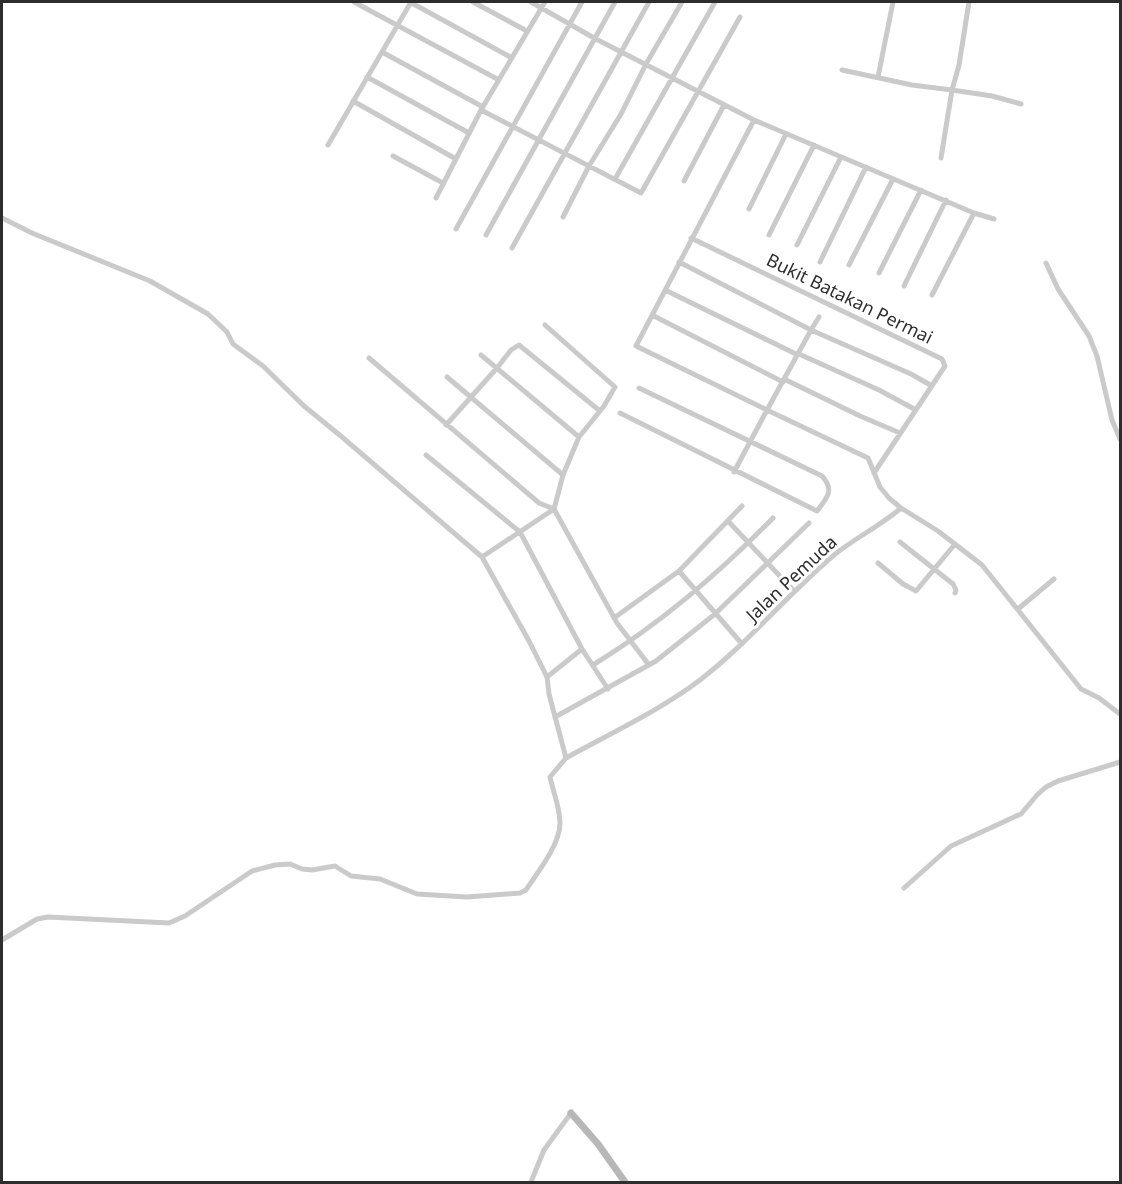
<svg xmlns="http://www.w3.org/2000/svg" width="1122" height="1184" font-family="'Noto Sans',sans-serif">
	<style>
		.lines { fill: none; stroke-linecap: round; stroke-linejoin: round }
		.street { stroke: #cacaca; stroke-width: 5 }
		.secondary { stroke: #b7b7b7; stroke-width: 7 }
		.labels { text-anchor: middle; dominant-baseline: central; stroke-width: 6; stroke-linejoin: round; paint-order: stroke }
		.street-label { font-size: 18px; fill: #2d2d2d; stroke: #fff }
	</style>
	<rect width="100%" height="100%" fill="#fff"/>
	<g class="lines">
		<path class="street" d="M354,2L499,80
			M410,2L512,58
			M473,2L527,31
			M531,2L594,38L754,120L636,346L767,410L734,472
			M382,52L483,107
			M842,70L912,85L952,90L959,65L969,2
			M367,77L469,133
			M878,77L893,2
			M353,101L456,159
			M481,110L641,193L740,17
			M754,120L974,213L994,219
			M328,145L411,2
			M393,156L443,183
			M941,158L952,90L992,96L1021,104
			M615,179L715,2
			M684,181L724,105
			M436,198L481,110L545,2
			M749,209L786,134
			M563,217L589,166L621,114L646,64L682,2
			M2,218L32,233L150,281L208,314L227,332L233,344L263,366L304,406L342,437L482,557L529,641L547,677L549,694L566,758
			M456,229L582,2
			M486,235L615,2
			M769,235L814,145
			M691,238L942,359L945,366L874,473
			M797,245L841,157
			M512,248L649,2
			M679,262L811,330L767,410L868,458L880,487L889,498L901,508L938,531L982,565L1081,689L1099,698L1120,714
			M820,262L866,167
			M1046,263L1058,289L1089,336L1097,356L1112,420L1120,439
			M849,265L893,179
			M879,273L921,190
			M904,286L946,200
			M665,290L798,355
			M932,295L974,213
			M652,315L783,382
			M819,317L811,330L911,374L932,386
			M545,325L615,387L604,406L579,437L563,475
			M799,354L879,390L916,410
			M481,355L579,437
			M369,358L539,503L554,509
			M447,377L563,475L554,509L617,623L649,665
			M784,379L860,416L900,433
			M620,413L817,511C827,498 835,490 822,476L639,388
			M446,425L497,368L511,350L519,345L600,411
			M426,455L520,532L582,649L608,689
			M728,521L794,591
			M900,542L953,584L956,590L955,593
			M482,557L554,509
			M878,563L903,584L916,591L955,544
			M679,571L742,644
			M1018,609L1054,579
			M614,618L679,571L742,506
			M593,665C661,623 717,575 773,518
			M547,677L582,649
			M555,717L656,661L715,614L809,523
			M904,888L951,846L1021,814L1037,795L1046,787L1058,781L1120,762
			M2,940L37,919L48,917L169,923L185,916L252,871L275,865L290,864L302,869L312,870L335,866L351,876L380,879L417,894L467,897L520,893L526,890C537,873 560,845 560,823C560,808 553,791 550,777L566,758C611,733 659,711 700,680C749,642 787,595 834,555C855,538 880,526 901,508
			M531,1182L544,1150L571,1113"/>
		<path class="secondary" d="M571,1113L598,1144L625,1182"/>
	</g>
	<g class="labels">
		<g class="street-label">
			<text transform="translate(850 298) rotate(26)">Bukit Batakan Permai</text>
			<text transform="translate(791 578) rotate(-43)">Jalan Pemuda</text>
		</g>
	</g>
	<rect width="1122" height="1184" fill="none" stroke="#2d2d2d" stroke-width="6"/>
</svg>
